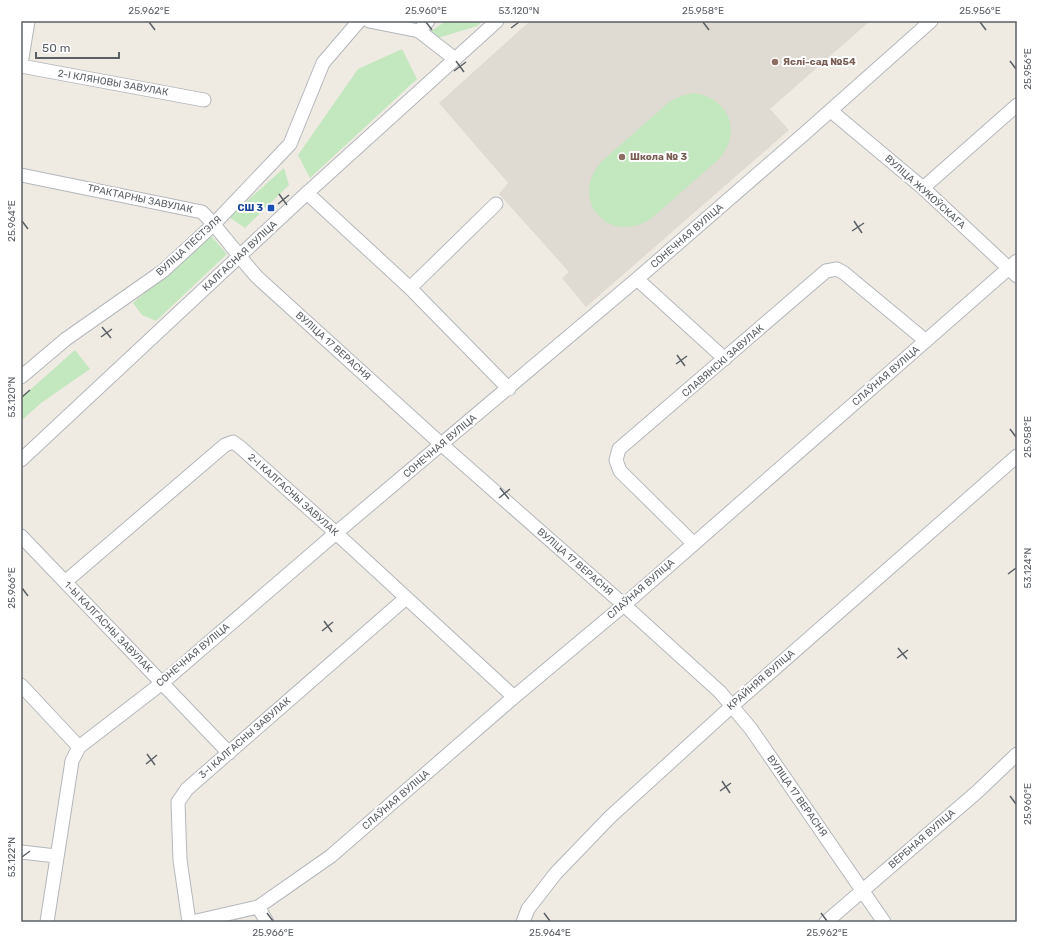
<svg xmlns="http://www.w3.org/2000/svg" width="1038" height="943" font-family="Rubik,sans-serif">
	<style>
		.education { fill: #dfdad2 }
		.green { fill: #c3e7be }
		.lines { fill: none; stroke-linecap: round; stroke-linejoin: round }
		.minor-casing { stroke: #b4b7bb; stroke-width: 15 }
		.minor { stroke: #fff; stroke-width: 13 }
		.ticks { fill: none; stroke: #5b6065; stroke-width: 1.5 }
		.education-dot { fill: #8d6e63; stroke: #fff; stroke-width: 1.5 }
		.transit-dot { fill: #1a4fb4; stroke: #fff; stroke-width: 1.5 }
		.labels { text-anchor: middle; dominant-baseline: central; stroke-width: 4; stroke-linejoin: round; paint-order: stroke }
		.education-label { font-size: 10px; font-weight: bold; fill: #785e54; stroke: #fff; text-anchor: start }
		.street-label { font-size: 10px; fill: #5b6065; stroke: #fff }
		.transit-label { font-size: 10px; font-weight: bold; fill: #164399; stroke: #fff; text-anchor: end }
		.neatline { fill: none; stroke: #5b6065; stroke-width: 1.5 }
		.ticks-label { font-size: 10px; text-anchor: middle; fill: #5b6065 }
	</style>
	<rect width="100%" height="100%" fill="#efebe3"/>
	<path class="education" d="M530,21H870L770,109L789,130L586,307L562,278L569,272L499,194L508,183L439,103Z"/>
	<path class="green" d="M446,21H482L477,26L438,38L431,31Z
		M402,49L417,79L310,178L298,155L358,69Z
		M695,93C730,99 742,132 719,159L652,218C610,247 568,201 601,162L668,103C677,97 685,94 695,93Z
		M284,168L289,185L245,228L229,217Z
		M210,235L227,254L156,321L142,315L133,303Z
		M75,350L90,369L41,403L21,421V398Z"/>
	<g class="lines">
		<g class="minor-casing">
			<path id="minor" d="M369,21L419,31L455,59
				M419,31L428,21
				M21,64L28,21
				M21,66L204,100
				M831,111L923,188L1017,276
				M21,175L202,212C222,232 238,256 257,277L441,444L624,605L720,692L751,729L884,922
				M923,188L1017,105
				M307,193L410,288L509,389
				M637,279L725,359
				M410,288L496,204
				M21,377L66,339L163,271L214,224L290,144L323,63L359,21
				M21,460L307,193L497,21
				M21,536L229,753
				M693,543L620,471L616,460L619,449L826,271L837,269L844,273L926,341
				M65,582L225,445L233,442L240,447L336,533L514,697
				M21,685L79,747
				M21,852L56,856
				M258,907L267,922
				M47,922L72,761L79,747L162,683L336,533L637,279L804,134L931,21
				M189,922L180,860L178,802L187,789L406,598
				M192,922L258,907L331,856L514,697L624,605L1017,261
				M523,922L528,909L556,873L610,817L732,706L1017,456
				M826,922L977,792L1017,754"/>
		</g>
		<use href="#minor" class="minor"/>
	</g>
	<path class="ticks" d="M149,22L155,30M426,22L432,30M703,22L709,30M980,22L986,30M511,28L519,22M456,61L464,72M1010,61L1016,69M454,71L466,62M279,194L287,205M278,204L289,195M22,221L28,229M854,221L862,233M852,231L864,223M102,327L111,338M101,337L112,329M677,355L685,366M676,364L687,356M22,397L30,390M1010,429L1016,437M500,488L509,499M499,498L510,489M1008,574L1016,568M22,588L28,596M324,621L332,632M322,631L333,622M898,648L907,659M897,658L908,650M147,754L155,765M146,764L157,755M722,781L730,793M720,791L731,783M1010,796L1016,804M22,857L30,851M267,913L273,921M544,913L550,921M821,913L827,921"/>
	<g class="education-dot">
		<circle cx="775" cy="62" r="4"/>
		<circle cx="622" cy="157" r="4"/>
	</g>
	<rect class="transit-dot" x="267" y="204" width="8" height="8" rx="2"/>
	<g class="labels">
		<g class="education-label">
			<text x="783" y="62">Яслі-сад №54</text>
			<text x="630" y="157">Школа № 3</text>
		</g>
		<g class="street-label">
			<text transform="translate(113 83) rotate(10)">2-І КЛЯНОВЫ ЗАВУЛАК</text>
			<text transform="translate(925 192) rotate(42)">ВУЛІЦА ЖУКОЎСКАГА</text>
			<text transform="translate(140 199) rotate(12)">ТРАКТАРНЫ ЗАВУЛАК</text>
			<text transform="translate(687 236) rotate(-41)">СОНЕЧНАЯ ВУЛІЦА</text>
			<text transform="translate(189 246) rotate(-42)">ВУЛІЦА ПЕСТЭЛЯ</text>
			<text transform="translate(240 256) rotate(-43)">КАЛГАСНАЯ ВУЛІЦА</text>
			<text transform="translate(333 346) rotate(42)">ВУЛІЦА 17 ВЕРАСНЯ</text>
			<text transform="translate(723 361) rotate(-41)">СЛАВЯНСКІ ЗАВУЛАК</text>
			<text transform="translate(886 376) rotate(-41)">СЛАЎНАЯ ВУЛІЦА</text>
			<text transform="translate(440 446) rotate(-40)">СОНЕЧНАЯ ВУЛІЦА</text>
			<text transform="translate(293 495) rotate(42)">2-І КАЛГАСНЫ ЗАВУЛАК</text>
			<text transform="translate(575 562) rotate(41)">ВУЛІЦА 17 ВЕРАСНЯ</text>
			<text transform="translate(641 589) rotate(-41)">СЛАЎНАЯ ВУЛІЦА</text>
			<text transform="translate(108 627) rotate(46)">1-Ы КАЛГАСНЫ ЗАВУЛАК</text>
			<text transform="translate(193 655) rotate(-40)">СОНЕЧНАЯ ВУЛІЦА</text>
			<text transform="translate(761 680) rotate(-41)">КРАЙНЯЯ ВУЛІЦА</text>
			<text transform="translate(245 738) rotate(-41)">3-І КАЛГАСНЫ ЗАВУЛАК</text>
			<text transform="translate(797 796) rotate(55)">ВУЛІЦА 17 ВЕРАСНЯ</text>
			<text transform="translate(396 800) rotate(-41)">СЛАЎНАЯ ВУЛІЦА</text>
			<text transform="translate(922 839) rotate(-41)">ВЕРБНАЯ ВУЛІЦА</text>
		</g>
		<g class="transit-label">
			<text x="263" y="208">СШ 3</text>
		</g>
	</g>
	<rect width="1038" height="943" fill="none" stroke="#ffffff" stroke-width="44"/>
	<path d="M36 52v6h83v-6" fill="none" stroke="#5b6065" stroke-width="2"/>
	<text x="42" y="52" font-size="12" fill="#5b6065" stroke="#ffffff" stroke-width="3" paint-order="stroke">50 m</text>
	<rect x="22" y="22" width="994" height="899" class="neatline"/>
	<g class="ticks-label">
		<text x="149" y="14">25.962°E</text>
		<text x="426" y="14">25.960°E</text>
		<text x="519" y="14">53.120°N</text>
		<text x="703" y="14">25.958°E</text>
		<text x="980" y="14">25.956°E</text>
		<text transform="translate(1027 69) rotate(-90)" y="4">25.956°E</text>
		<text transform="translate(11 221) rotate(-90)" y="4">25.964°E</text>
		<text transform="translate(11 397) rotate(-90)" y="4">53.120°N</text>
		<text transform="translate(1027 437) rotate(-90)" y="4">25.958°E</text>
		<text transform="translate(1027 568) rotate(-90)" y="4">53.124°N</text>
		<text transform="translate(11 588) rotate(-90)" y="4">25.966°E</text>
		<text transform="translate(1027 804) rotate(-90)" y="4">25.960°E</text>
		<text transform="translate(11 857) rotate(-90)" y="4">53.122°N</text>
		<text x="273" y="936">25.966°E</text>
		<text x="550" y="936">25.964°E</text>
		<text x="827" y="936">25.962°E</text>
	</g>
</svg>
